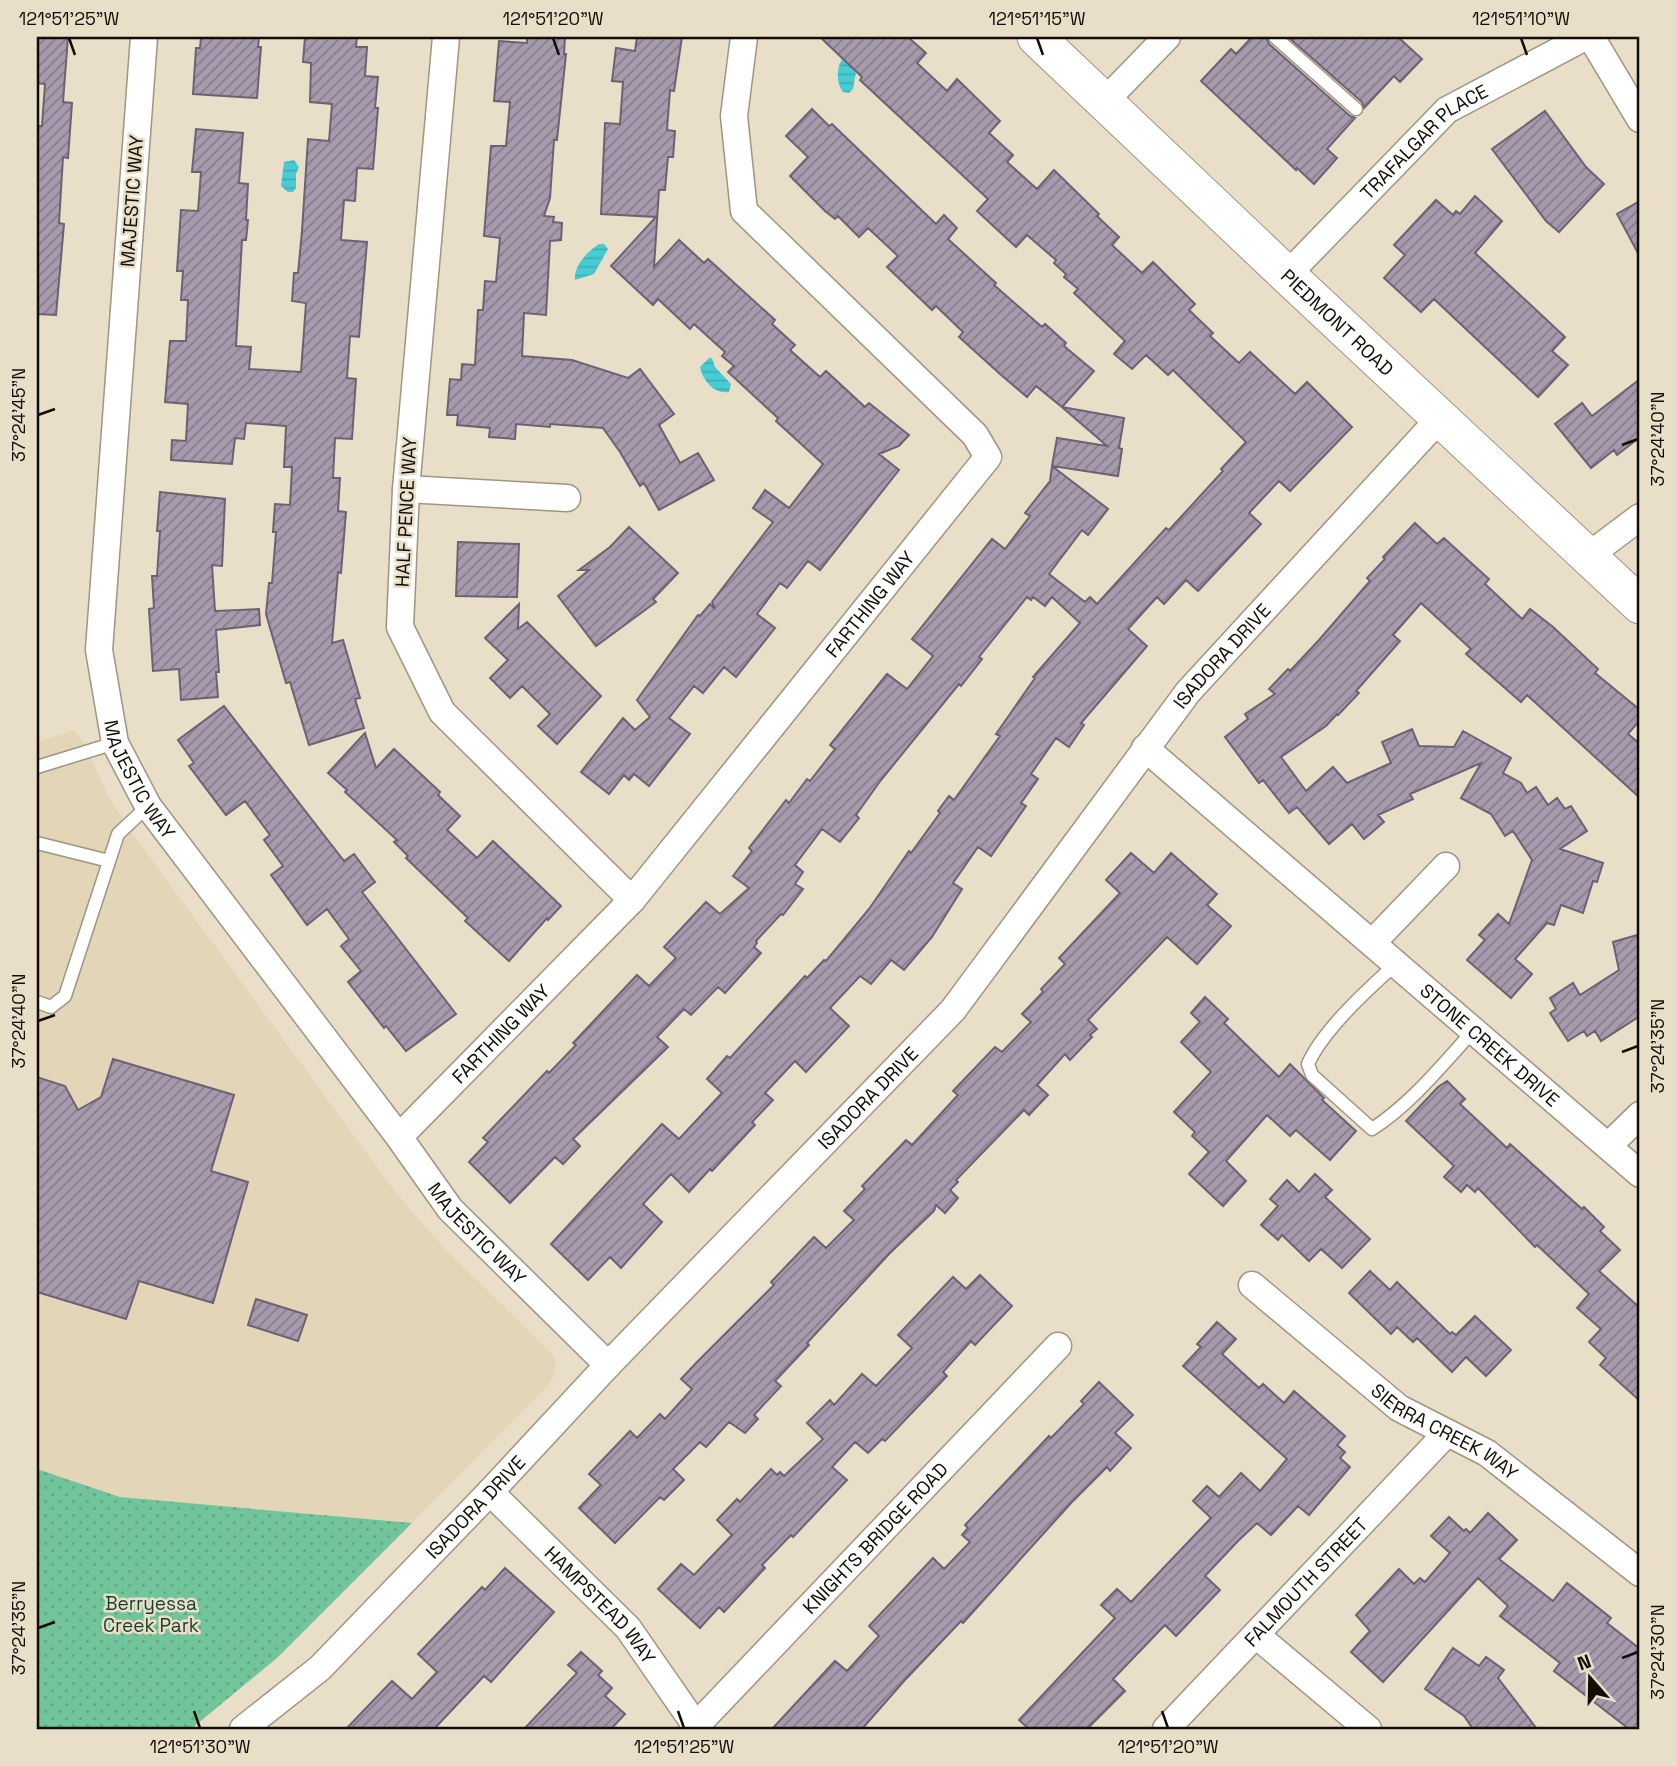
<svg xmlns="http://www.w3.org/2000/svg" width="1677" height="1766" font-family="'Space Grotesk',sans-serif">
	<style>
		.built { fill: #e3d5b7 }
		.park { fill: url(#park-dots) }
		.water { fill: url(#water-rules) }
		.building { fill: url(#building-hatch); stroke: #6d6173; stroke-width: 2 }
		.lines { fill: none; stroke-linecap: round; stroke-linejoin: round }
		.lane-casing { stroke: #9f9580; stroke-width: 15 }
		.street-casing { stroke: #9f9580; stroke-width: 29 }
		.secondary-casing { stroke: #9f9580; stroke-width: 39 }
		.lane { stroke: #fff; stroke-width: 12 }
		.street { stroke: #fff; stroke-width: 26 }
		.secondary { stroke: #fff; stroke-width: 37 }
		.ticks { fill: none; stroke: #110e06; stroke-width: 2.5 }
		.labels { text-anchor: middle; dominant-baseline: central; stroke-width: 5; stroke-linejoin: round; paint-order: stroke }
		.street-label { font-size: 19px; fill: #110e06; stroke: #e9dec8 }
		.park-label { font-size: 19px; fill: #163f2c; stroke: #e9dec8 }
		.neatline { fill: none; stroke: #110e06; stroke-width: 2.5 }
		.ticks-label { font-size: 18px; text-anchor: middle; fill: #110e06 }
	</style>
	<defs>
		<pattern id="park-dots" width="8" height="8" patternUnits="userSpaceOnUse" patternTransform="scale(1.75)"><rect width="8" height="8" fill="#72c59b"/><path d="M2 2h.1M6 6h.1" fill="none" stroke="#62a884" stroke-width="1.8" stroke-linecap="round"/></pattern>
		<pattern id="water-rules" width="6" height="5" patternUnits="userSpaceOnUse" patternTransform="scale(1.75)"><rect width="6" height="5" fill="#48ccd3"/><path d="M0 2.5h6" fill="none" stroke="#3eaeb4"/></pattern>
		<pattern id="building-hatch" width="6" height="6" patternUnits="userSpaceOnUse" patternTransform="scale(1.75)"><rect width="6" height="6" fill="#a79aad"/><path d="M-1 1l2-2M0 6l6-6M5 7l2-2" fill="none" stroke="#877c8b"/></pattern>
	</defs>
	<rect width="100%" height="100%" fill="#e9dec8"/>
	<path class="built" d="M74,730L85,745L108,796L130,830L396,1193L444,1248L553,1355L556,1363L555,1375L549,1384L412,1523L120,1497L37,1469V742Z"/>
	<path class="park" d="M37,1469L120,1497L412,1523L277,1658L191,1729H37Z"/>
	<path class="water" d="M843,58L857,66L853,89L849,93L843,92C836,83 836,67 843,58Z
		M294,160L299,167L296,174V188L293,192H288L281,186L284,162Z
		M599,244H604L608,249L594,274L575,280C574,265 587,252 599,244Z
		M709,358H712L715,367L731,384L729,392C714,394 703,381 700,367Z"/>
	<path class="building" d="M37,37H68L63,102L72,103L68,158L63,157L59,223L64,224L56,315L37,314V126H42L45,84L37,83Z
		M201,37H259L258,47H261L257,98L193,94L196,48H200Z
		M305,37H357L356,47H367L365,76L378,77L375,108H378L373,169L357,168L355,201L344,200L341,240L367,242L359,337L350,336L347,378L356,379L352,439L335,438L333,478H340L338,511L346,512L341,573L338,572L332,643L343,640L360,698L355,699L364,728L309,745L290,682L286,683L266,614L269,583H272L276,532H273L275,504L290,505L292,467H284L286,426L246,423L244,439L235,438L232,464L171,460L172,440L186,441L188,404L165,402L170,341H186L188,300H181L183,271H177L181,210L198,211L201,172H192L196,129L243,133L239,183L248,184L246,220H248L246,240H242L236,346L251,347L249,369L301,372L306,303L292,301L294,273H298L302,231L308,139L329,141L332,104L310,102L311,63L303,62Z
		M527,37H565L564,54H566L557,140H554L550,198L544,216L554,217L553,222L562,223L561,240L550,241L546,315L524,313L522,356L572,360L628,378L640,369L674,414L659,425L680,463L698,453L714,480L659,510L644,483L640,486L620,452L603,428L550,424V427L516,424L515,439L489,437L490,428L457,425L458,415H447L450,379L461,380L462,364L475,365L478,310H483L485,281L496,282L500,238L484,236L491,146H506L510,102L494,101L499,41L527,43Z
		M637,37H682L674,91L670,90L667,130L675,131L673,157H668L665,190H659L654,267L679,240L704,263L708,259L775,320L772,324L795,345L790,350L820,377L826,371L865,407L869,403L909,435L899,446L879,454L899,470L820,570L808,561L787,588L780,583L757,614L775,628L736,677L724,667L703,693L694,686L669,718L690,734L649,786L634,774L629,780L624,775L609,794L581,772L623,718L635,730L650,717L637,700L698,615L700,616L710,604L715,609L712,602L773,522L753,508L765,490L789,508L823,464L776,421L778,418L728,372L734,366L722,356L725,352L694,324L690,329L658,299L653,305L611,266L656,217L601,214L605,123L620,124L623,82L612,81L616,48L635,51Z
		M820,37H908L926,53L917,63L947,91L957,79L1000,121L989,133L1013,155L1007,162L1037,189L1054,170L1099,214L1097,216L1119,237L1112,245L1142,273L1153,262L1195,304L1189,310L1213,333L1210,336L1239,363L1250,352L1295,394L1307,382L1352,427L1290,491L1279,481L1249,513L1261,524L1198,591L1186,580L1164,604L1157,597L1128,629L1147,646L1081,723L1084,725L1069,747L1056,738L1031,774L1038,779L1021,803L1026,806L991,856L978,847L953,883L962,889L932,937L904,970L891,960L871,984L860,976L830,1008L849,1026L806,1072L795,1061L765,1093L773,1100L752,1122L755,1125L712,1171L710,1169L689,1192L671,1174L643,1204L662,1222L621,1268L610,1257L588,1280L551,1244L662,1124L679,1139L722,1093L707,1079L727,1056L730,1058L805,976L807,978L824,960L826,961L869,909L909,851L911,853L940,813L938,811L949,796L954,800L1000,736L996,734L1035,678L1033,677L1080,623L1052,597L1045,606L1033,597L1031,600L1027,597L979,657L982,659L961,686L959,684L881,780L856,815L859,818L840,842L822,829L795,865L803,872L795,884L803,889L783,915L781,914L756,941L757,943L754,947L761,953L725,993L718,987L691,1015L684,1009L657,1037L668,1047L573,1139L580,1146L563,1164L555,1157L510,1203L469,1162L488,1142L483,1138L547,1071L549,1073L576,1045L573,1043L637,975L649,986L676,958L664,947L706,902L720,914L749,888L733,876L752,851L749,848L786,800L789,803L807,779L810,781L835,749L830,745L887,674L907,689L933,656L912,639L992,539L1005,549L1030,516L1025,513L1050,481L1052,466L1108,509L1088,535L1082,530L1049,574L1085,602L1090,597L1097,604L1166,528L1169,530L1223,471L1221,469L1246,442L1173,370L1168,375L1146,355L1132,369L1114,354L1125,341L1074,293L1078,289L1064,277L1066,274L1054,263L1056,260L1027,235L1016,247L977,211L988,199L860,80L862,77Z
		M1252,37H1266L1269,44L1350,116L1355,118L1327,149L1337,158L1314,184L1297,168L1296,170L1201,81L1231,49L1236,54Z
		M1288,37H1398L1422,59L1400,82L1394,76L1364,108L1362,102Z
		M812,109L829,126L832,124L936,224L944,215L957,228L948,239L996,283L994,285L1042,327L1045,324L1066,343L1064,346L1094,371L1062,407L1036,386L1027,397L1000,374L959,337L963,332L936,306L932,310L887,267L898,256L868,228L859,237L838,216L835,219L825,211L790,176L808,157L786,136Z
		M1545,111L1586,167L1604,184L1559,232L1546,221L1492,149Z
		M1475,196L1502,221L1475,253L1565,337L1552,351L1568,365L1538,397L1434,299L1421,312L1384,278L1405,255L1394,245L1436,200L1453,215L1456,211L1460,214Z
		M1640,201V257L1617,214Z
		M1640,379V437L1617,455L1614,450L1591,468L1555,424L1582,403L1592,416Z
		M1062,407L1124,418L1119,448L1122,449L1118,476L1052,466L1057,438L1107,446Z
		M160,492L225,499L222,566L212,565L215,611L259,609L260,625L216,630L219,672H216L218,697L181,700L179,669L153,671L149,609L154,608L152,576H157L160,531H157Z
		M1415,523L1437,544L1444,538L1469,561L1489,579L1485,584L1522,619L1530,609L1553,627L1598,669L1595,673L1640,710V720L1628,734L1640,744V798L1527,695L1521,702L1466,654L1471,649L1421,603L1393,635L1400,641L1356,691L1359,693L1338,715L1337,714L1326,726L1281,757L1306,791L1333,767L1347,783L1391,763L1382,742L1412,729L1419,746L1454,747L1463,731L1511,758L1503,773L1521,783L1527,793L1536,787L1548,805L1557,798L1565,809L1571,806L1587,831L1560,849L1603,863L1597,882L1593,881L1583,913L1561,905L1554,925L1547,923L1515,959L1532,974L1511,998L1467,960L1485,940L1479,935L1498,914L1509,924L1532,860L1513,831L1505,836L1491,814L1461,798L1481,763L1410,794L1413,799L1378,815L1384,822L1364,839L1352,824L1329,844L1297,807L1289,813L1263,780L1259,783L1225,737L1248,719L1245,714L1275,694L1269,689L1288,669L1290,671L1319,640L1370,581L1367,578L1385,559L1383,557Z
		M629,527L678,573L653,599L656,602L596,646L558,596L589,570H579L610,547Z
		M458,542L519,544L517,597L456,596Z
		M519,604L518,629L527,622L601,696L557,744L538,726L550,714L522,686L510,698L490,678L508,660L485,638Z
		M224,706L344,861L354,854L375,882L362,892L456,1014L406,1051L386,1026L384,1028L348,982L361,971L341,946L349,939L327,909L307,925L271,875L283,866L264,840L270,835L245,801L226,815L189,766L194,763L178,740Z
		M365,733L376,768L394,749L440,792L438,795L460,816L447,830L477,858L493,841L561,906L548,920L547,918L509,961L465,921L468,918L406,858L408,856L394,842L397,840L345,792L347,790L328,773Z
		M1131,853L1154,873L1171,853L1217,894L1207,905L1231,926L1197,964L1167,937L1088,1020L1097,1029L1090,1035L1092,1037L1070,1060L1065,1054L1037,1085L1048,1095L1029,1115L1024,1110L956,1180L958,1182L950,1190L958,1198L945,1213L936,1205L934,1211L889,1254L819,1330L807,1343L809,1345L775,1381L781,1386L754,1415L758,1419L745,1433L729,1422L706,1447L700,1442L673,1469L684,1480L664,1500L660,1497L615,1543L579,1508L601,1485L589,1474L630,1431L637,1438L660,1414L665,1419L692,1389L681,1379L698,1361L774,1285L771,1282L814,1237L826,1248L854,1220L844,1211L865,1189L862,1186L906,1140L912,1145L958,1095L953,1091L995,1047L1002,1052L1031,1022L1022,1014L1043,992L1041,989L1065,964L1059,958L1120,893L1106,880Z
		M1637,935L1640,949V1016L1601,1041L1595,1031L1587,1036L1584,1031L1568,1041L1550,1013L1556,1009L1550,998L1573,983L1580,995L1619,970L1613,942Z
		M1205,997L1228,1019L1224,1023L1279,1077L1290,1064L1324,1098L1322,1100L1356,1131L1330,1160L1296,1130L1290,1136L1267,1115L1226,1161L1246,1181L1223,1206L1189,1174L1209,1152L1192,1136L1195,1132L1174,1112L1211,1072L1181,1042L1200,1022L1191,1013Z
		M113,1059L234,1095L211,1171L248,1182L213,1303L139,1281L126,1319L37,1292V1077L65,1086L78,1110L101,1097Z
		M1447,1081L1465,1099L1460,1104L1507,1148L1510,1144L1582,1209L1584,1207L1604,1227L1600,1231L1620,1250L1599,1271L1640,1308V1401L1600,1365L1606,1358L1589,1342L1601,1329L1577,1308L1589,1294L1537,1245L1535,1247L1478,1188L1475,1192L1467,1185L1461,1192L1444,1177L1454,1166L1406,1121L1438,1087Z
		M1315,1174L1332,1190L1325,1197L1370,1239L1342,1268L1321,1249L1309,1261L1282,1235L1278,1240L1261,1225L1278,1206L1270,1199L1287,1180L1299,1192Z
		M1370,1271L1390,1290L1397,1282L1450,1334L1452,1332L1456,1335L1475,1316L1511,1350L1486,1376L1466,1357L1452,1372L1417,1338L1413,1342L1397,1327L1391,1334L1349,1293Z
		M980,1275L1012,1306L975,1345L971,1341L943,1372L947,1376L885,1441L882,1439L868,1453L855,1442L832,1467L847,1480L793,1537L791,1535L762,1565L765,1568L724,1612L719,1607L700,1628L658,1589L681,1564L694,1575L732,1535L717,1520L737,1499L740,1502L771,1469L777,1475L780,1472L784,1476L823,1439L807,1423L830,1400L834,1405L862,1374L876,1386L912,1348L898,1335L953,1277L966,1289Z
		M256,1299L307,1315L298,1341L248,1325Z
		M1217,1322L1236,1339L1222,1354L1259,1388L1263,1384L1284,1403L1294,1391L1345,1436L1337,1445L1345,1452L1340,1458L1350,1467L1309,1515L1298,1506L1271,1535L1257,1523L1237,1542L1205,1576L1220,1590L1176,1636L1165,1625L1113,1679L1125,1691L1087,1729H1029L1019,1720L1115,1618L1101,1605L1117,1589L1131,1602L1211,1518L1193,1501L1207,1486L1219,1497L1241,1473L1260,1491L1287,1459L1183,1366L1201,1347L1197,1344Z
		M1099,1382L1133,1415L1115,1433L1131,1448L1110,1471L1107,1467L1071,1503L963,1623L961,1621L904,1681L862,1729H772L835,1661L847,1671L879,1636L869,1626L933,1558L944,1569L970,1542L962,1535L968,1528L965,1525L1049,1436L1051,1438L1084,1404L1081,1401Z
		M1488,1513L1517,1540L1499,1559L1553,1601L1567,1583L1611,1618L1607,1623L1640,1649V1729H1629L1554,1671L1560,1663L1500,1616L1508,1606L1478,1578L1383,1682L1351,1652L1370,1631L1356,1615L1399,1569L1414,1584L1420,1578L1425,1582L1450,1553L1431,1536L1449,1517L1464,1531L1466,1529L1470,1533Z
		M505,1568L554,1612L491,1682L484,1676L434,1729H346L392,1681L412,1699L437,1672L418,1654L482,1587L485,1590Z
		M1453,1648L1479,1666L1486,1657L1504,1670L1498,1678L1537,1729H1473L1464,1716L1425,1689Z
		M581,1652L602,1671L598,1675L612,1688L605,1696L625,1714L611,1729H524L577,1673L568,1665Z"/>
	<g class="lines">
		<g class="lane-casing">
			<path id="lane" d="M1275,37L1356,109
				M37,767L115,743
				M37,843L109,861
				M1396,964C1368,989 1323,1030 1308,1064L1312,1075L1372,1129C1411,1104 1443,1064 1474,1030
				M37,1002L51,1007L65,996L118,834L148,806"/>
		</g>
		<g class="street-casing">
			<g id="street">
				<path id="s1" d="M144,37L99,650L115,743L148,806L399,1137L450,1209L608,1365"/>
				<path d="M446,37L406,489L400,627L442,712L632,900"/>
				<path d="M1591,37L1640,119"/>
				<path d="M1104,102L1167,37"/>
				<path id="s2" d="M1287,275L1447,110L1585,37"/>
				<path d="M406,489L567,498"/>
				<path d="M1588,556L1640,517"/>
				<path id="s3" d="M1145,748L1640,1174"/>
				<path d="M1372,943L1446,866"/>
				<path id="s4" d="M399,1137L632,900L988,457L975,435L744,211L734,116L744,37"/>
				<path d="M1608,1146L1640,1115"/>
				<path id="s5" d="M1252,1285L1399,1408L1487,1453L1640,1573"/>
				<path id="s6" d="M490,1492L628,1628L696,1726"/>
				<path d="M1256,1635L1368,1729"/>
				<path id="s7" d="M243,1729L320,1668L490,1492L608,1365L953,1010L1188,692L1440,418"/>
				<path id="s8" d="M693,1729L1058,1346"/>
				<path id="s9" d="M1166,1729L1446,1434"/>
			</g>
		</g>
		<g class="secondary-casing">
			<g id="secondary">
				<path id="s10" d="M1036,37L1287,275L1640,605"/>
			</g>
		</g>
		<use href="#lane" class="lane"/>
		<use href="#street" class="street"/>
		<use href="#secondary" class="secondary"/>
	</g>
	<path class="ticks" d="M69,38L75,55M553,38L559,55M1037,38L1043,55M1521,38L1527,55M38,415L55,409M1622,445L1638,439M38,1021L55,1015M1622,1052L1638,1046M38,1628L55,1622M1622,1658L1638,1652M194,1711L200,1728M678,1711L684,1728M1162,1711L1168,1728"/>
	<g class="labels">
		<g class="street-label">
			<text stroke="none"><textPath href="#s2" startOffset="192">TRAFALGAR PLACE</textPath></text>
			<text transform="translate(132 201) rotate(-86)">MAJESTIC WAY</text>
			<text stroke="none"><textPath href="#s10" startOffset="415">PIEDMONT ROAD</textPath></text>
			<text transform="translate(406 512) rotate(-87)">HALF PENCE WAY</text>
			<text stroke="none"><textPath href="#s4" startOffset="712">FARTHING WAY</textPath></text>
			<text stroke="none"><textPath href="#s7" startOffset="1456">ISADORA DRIVE</textPath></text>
			<text stroke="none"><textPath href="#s1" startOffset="752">MAJESTIC WAY</textPath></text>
			<text stroke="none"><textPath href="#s4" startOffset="145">FARTHING WAY</textPath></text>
			<text stroke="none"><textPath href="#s3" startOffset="455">STONE CREEK DRIVE</textPath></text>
			<text stroke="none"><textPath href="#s7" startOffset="889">ISADORA DRIVE</textPath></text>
			<text stroke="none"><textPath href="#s1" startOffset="1320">MAJESTIC WAY</textPath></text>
			<text stroke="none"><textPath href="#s5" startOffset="243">SIERRA CREEK WAY</textPath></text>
			<text stroke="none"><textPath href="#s7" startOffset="322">ISADORA DRIVE</textPath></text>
			<text stroke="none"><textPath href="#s8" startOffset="264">KNIGHTS BRIDGE ROAD</textPath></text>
			<text stroke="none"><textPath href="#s9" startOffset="203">FALMOUTH STREET</textPath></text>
			<text stroke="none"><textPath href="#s6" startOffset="158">HAMPSTEAD WAY</textPath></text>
		</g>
		<g class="park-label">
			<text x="151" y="1603">Berryessa<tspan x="151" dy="22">Creek Park</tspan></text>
		</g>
	</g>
	<rect width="1677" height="1766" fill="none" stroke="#e9dec8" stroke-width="77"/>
	<g transform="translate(1590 1678) rotate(340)" stroke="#e9dec8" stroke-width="5" paint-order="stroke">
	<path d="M0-5L12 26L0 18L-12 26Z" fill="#110e06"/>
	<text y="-10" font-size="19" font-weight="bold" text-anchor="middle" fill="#110e06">N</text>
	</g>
	<rect x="38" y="38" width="1600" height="1690" class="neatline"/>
	<g class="ticks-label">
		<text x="69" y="25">121°51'25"W</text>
		<text x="553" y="25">121°51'20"W</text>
		<text x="1037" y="25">121°51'15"W</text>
		<text x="1521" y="25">121°51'10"W</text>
		<text transform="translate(19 415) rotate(-90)" y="6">37°24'45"N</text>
		<text transform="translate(1658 439) rotate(-90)" y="6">37°24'40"N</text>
		<text transform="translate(19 1021) rotate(-90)" y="6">37°24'40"N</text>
		<text transform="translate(1658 1046) rotate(-90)" y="6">37°24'35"N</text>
		<text transform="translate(19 1628) rotate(-90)" y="6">37°24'35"N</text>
		<text transform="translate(1658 1652) rotate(-90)" y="6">37°24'30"N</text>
		<text x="200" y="1753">121°51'30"W</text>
		<text x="684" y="1753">121°51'25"W</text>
		<text x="1168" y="1753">121°51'20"W</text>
	</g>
</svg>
